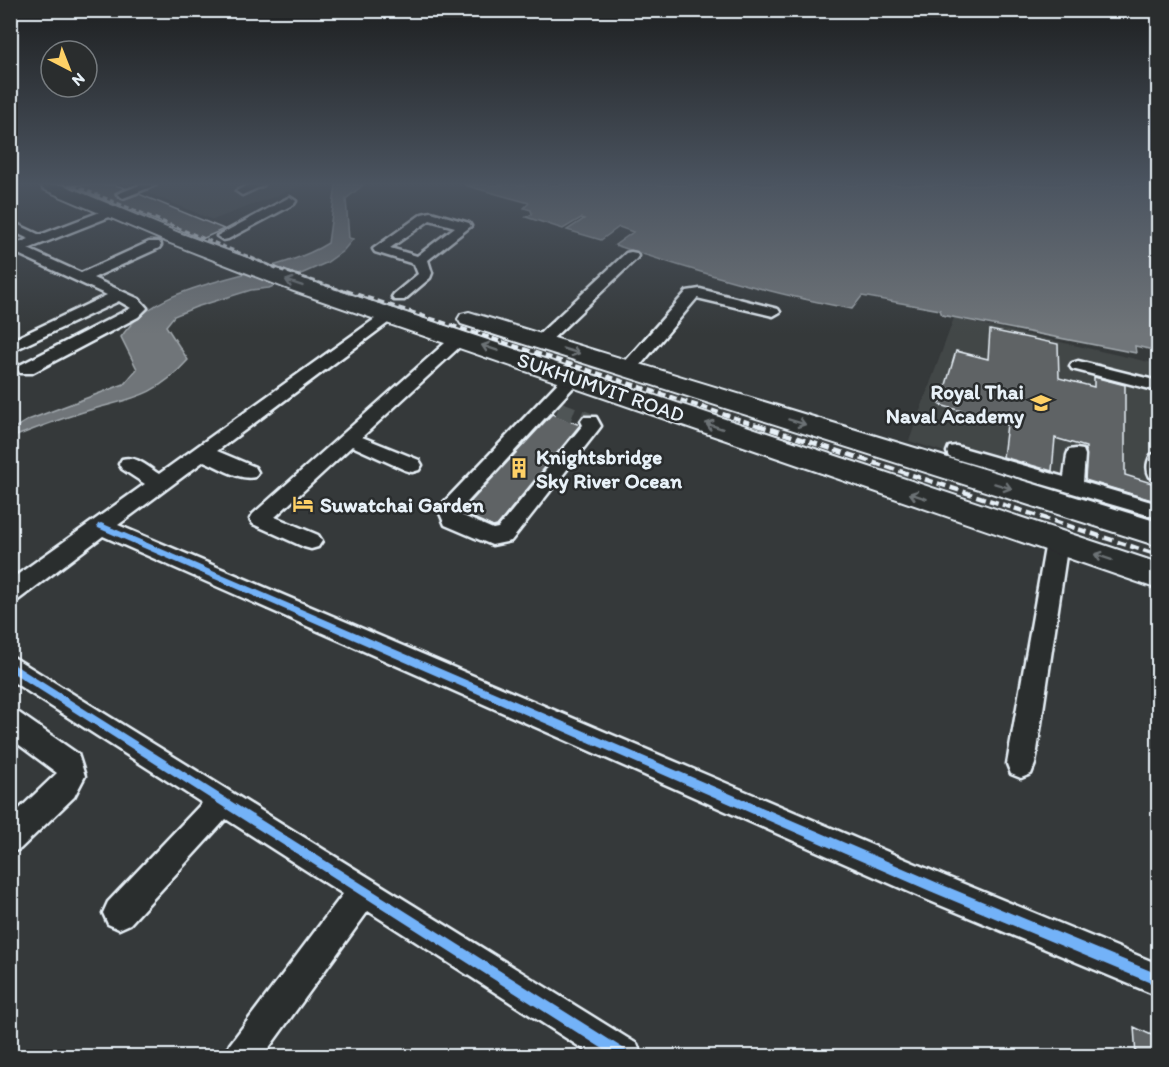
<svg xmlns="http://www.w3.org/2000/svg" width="1169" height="1067" font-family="Itim,sans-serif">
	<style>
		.built { fill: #424647 }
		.water { fill: #707579; stroke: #a0a7ac; stroke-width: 1.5 }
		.building { fill: #5f6365; stroke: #e8f1f8; stroke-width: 1.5 }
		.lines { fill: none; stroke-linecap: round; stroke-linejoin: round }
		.minor-tunnel { stroke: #505556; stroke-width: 16; stroke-dasharray: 16 8; stroke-linecap: butt }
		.minor-casing { stroke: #e8f1f8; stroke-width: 5 }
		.highway-casing { stroke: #e8f1f8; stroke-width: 4 }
		.minor { fill: #2a2d2e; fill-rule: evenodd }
		.highway { fill: #2a2d2e; fill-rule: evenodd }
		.rail-far2 { stroke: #e8f1f8; stroke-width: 3; stroke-dasharray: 5 3; stroke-linecap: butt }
		.rail-far1 { stroke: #e8f1f8; stroke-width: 4; stroke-dasharray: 7 4; stroke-linecap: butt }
		.rail { stroke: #e8f1f8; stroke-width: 4.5; stroke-dasharray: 9 4.5; stroke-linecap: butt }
		.cycleway-casing { stroke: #2a2d2e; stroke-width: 3 }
		.cycleway { fill: #73b2f8; fill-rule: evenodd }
		.oneway { stroke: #6c7275 }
		.labels { text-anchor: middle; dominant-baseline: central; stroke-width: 5; stroke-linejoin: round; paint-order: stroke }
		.street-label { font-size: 21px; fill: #e8f1f8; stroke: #2a2d2e }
		.poi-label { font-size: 21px; font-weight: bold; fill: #e8f1f8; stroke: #2a2d2e; text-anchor: start }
	</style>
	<rect width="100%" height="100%" fill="#35393a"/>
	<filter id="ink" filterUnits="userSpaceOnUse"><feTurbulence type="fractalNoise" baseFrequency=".0167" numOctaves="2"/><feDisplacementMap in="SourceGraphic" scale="12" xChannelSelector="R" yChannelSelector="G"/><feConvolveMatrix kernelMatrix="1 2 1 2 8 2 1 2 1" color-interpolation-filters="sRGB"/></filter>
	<g filter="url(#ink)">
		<path class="built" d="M129,185H304L213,220Z
			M954,318L1158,364V518L909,441Z"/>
		<path class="water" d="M336,185H363L346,199L349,238L353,239L343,251L326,263L269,288L251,290L196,307L174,316L166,326L188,360C151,402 125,398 77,414C54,421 32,430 11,438V430L28,420L124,384L137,369L121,337C164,274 268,281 328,243Z
			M464,185H1158V351L1135,346L1136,353L942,315L940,310L862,296L852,309C771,294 693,271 615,245L633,232L619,227L601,240L567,230L584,219L581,218L563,229L526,217L532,214L531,210L524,208L529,203Z"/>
		<path class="building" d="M68,185H115L125,188L115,193L122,200L139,194L224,229L202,239Z
			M990,330L1058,344L1059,378L1094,387V377L1125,385V475L1158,485V502L1085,480L1086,447L1055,438L1052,471L1003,457L1007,424L940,405L956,351L988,359Z
			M552,414L580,425L497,526L493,527L463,513L462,511Z
			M1134,1027L1158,1038V1056H1136Z"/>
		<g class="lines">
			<path class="minor-tunnel" d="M558,409L590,421"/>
			<g class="minor-casing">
				<path id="minor" d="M140,185H156L123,198L117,194Z
					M248,185H264L242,195L236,191Z
					M290,197L296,201L294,204L228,239L223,240L217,236Z
					M113,207L117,208V214L28,249L81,273L149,242H159L161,245L159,248L93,278L139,299L147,308L138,317L32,373H20L18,369L20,365L131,308L119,301L10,352V341L107,295L16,253L10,255V246L29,239L10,230V221L40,235Z
					M431,212L469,223L471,226L428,260L432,273L430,278L404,300H394L392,297L394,294L418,274L414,264L375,252L373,249L422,214ZM430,220L455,227L417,256L390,248Z
					M631,252L636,253L638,256L636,259L546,345H534L532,342L534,339L626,253Z
					M700,289L778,309L780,312L773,316L697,298L634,373H622L620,369L622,365L687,291Z
					M391,309L399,314L396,317L217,451L255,467L258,472L255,477C239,481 219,467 204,461L118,525L942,875L1158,964V996L923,898L103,536L18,600L10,602V580L145,484L122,469L119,464L122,459C136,455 148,467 159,474L386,311Z
					M460,333L466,335L468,338L466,341L362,437L419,460L422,465L419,470L412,472L405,470L352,446L275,517L318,535L322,541L318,547L311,549L304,547L253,524L250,519L253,514L454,335Z
					M1078,361L1158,381V391L1072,369L1070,366L1072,363Z
					M573,372L579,373L581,377L579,381L459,511L461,515L493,529L498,528L583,425L581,421L584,417H596L601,426L598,430L511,541L492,545L445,525L439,511L443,503L567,373Z
					M956,446L1064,477L1067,455L1069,450L1076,449L1083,450L1085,455L1083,482L1158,504V518L949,457L947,452L949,447Z
					M1158,453V478L1150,477C1146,470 1147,462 1151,455Z
					M1057,534L1065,536L1068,542L1035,764L1031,774L1021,778L1011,774L1007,764L1046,542L1049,536Z
					M10,655L637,1044L642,1056H594L368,911L263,1056H225L230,1044L343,894L226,819L130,924L119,929L108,924L103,913L108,902L202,803L10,680Z
					M10,710L19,713L78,754L85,776L74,797L20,849L10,853V818L57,773L10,738Z"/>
			</g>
			<g class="highway-casing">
				<path id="highway" d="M41,185H63L179,233L307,280L1158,563V589L291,290L165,241L43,189Z
					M469,312L1158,522V546L461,324L458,319L461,314Z"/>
			</g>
			<use href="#minor" class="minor"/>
			<use href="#highway" class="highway"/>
			<path class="rail-far2" d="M73,185L281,270L350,293"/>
			<path class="rail-far1" d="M346,291L763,427"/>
			<path class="rail" d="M758,425L1158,555"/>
			<g class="cycleway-casing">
				<path id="cycleway" d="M101,523L938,883L1158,974V986L930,891L98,528L97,526L98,524Z
					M10,662L629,1052L631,1056H614L10,671Z"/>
			</g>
			<use href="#cycleway" class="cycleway"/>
		</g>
		<defs><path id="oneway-shaft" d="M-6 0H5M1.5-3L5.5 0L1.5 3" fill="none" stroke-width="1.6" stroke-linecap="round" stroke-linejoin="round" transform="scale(1.5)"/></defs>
		<g class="oneway">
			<use href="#oneway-shaft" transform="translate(294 283) rotate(-161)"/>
			<use href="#oneway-shaft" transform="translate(490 348) rotate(-161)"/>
			<use href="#oneway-shaft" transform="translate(571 351) rotate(17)"/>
			<use href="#oneway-shaft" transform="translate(797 422) rotate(17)"/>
			<use href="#oneway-shaft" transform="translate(714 426) rotate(-161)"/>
			<use href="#oneway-shaft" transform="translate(1003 486) rotate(17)"/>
			<use href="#oneway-shaft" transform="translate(918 496) rotate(-162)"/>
			<use href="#oneway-shaft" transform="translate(1103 557) rotate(-162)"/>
		</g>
	</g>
	<linearGradient id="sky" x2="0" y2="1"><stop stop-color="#1d1f20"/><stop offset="0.55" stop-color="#4b5460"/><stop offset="1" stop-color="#4b5460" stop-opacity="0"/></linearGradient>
	<rect width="1169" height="334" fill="url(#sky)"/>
	<defs>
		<g id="university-bare" transform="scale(1.62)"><path d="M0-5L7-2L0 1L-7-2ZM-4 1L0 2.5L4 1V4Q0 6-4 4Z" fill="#ffd166" stroke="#2a2d2e" stroke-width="2.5" paint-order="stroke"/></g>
		<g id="building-bare" transform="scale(1.62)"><path d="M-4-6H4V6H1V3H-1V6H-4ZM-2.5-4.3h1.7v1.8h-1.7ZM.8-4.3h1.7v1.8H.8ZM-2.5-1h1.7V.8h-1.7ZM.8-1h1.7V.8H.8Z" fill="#ffd166" stroke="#2a2d2e" stroke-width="2.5" paint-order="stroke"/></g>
		<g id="hotel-bare" transform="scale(1.62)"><path d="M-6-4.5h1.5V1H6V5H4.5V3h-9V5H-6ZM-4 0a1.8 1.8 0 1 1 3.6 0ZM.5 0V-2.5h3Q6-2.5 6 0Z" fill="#ffd166" stroke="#2a2d2e" stroke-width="2.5" paint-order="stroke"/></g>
	</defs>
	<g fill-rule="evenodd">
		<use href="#university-bare" x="1041" y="403"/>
		<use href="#building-bare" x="519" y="468"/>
		<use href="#hotel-bare" x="303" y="504"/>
	</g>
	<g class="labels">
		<g class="street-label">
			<text transform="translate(601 387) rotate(19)">SUKHUMVIT ROAD</text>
		</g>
		<g class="poi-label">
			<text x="1024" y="391" text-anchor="end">Royal Thai<tspan x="1024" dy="24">Naval Academy</tspan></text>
			<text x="536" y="456">Knightsbridge<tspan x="536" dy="24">Sky River Ocean</tspan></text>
			<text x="320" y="504">Suwatchai Garden</text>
		</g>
	</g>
	<rect width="1169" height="1067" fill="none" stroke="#2a2d2e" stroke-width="36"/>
	<rect x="18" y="18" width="1133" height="1031" fill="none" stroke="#e8f1f8" stroke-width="2" filter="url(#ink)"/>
	<g transform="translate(69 69) rotate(138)"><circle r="28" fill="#2a2d2e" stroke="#767b7f" stroke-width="1.5"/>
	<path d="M0-4.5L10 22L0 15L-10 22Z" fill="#ffd166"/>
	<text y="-9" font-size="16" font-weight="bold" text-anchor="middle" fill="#e8f1f8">N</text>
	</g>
</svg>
